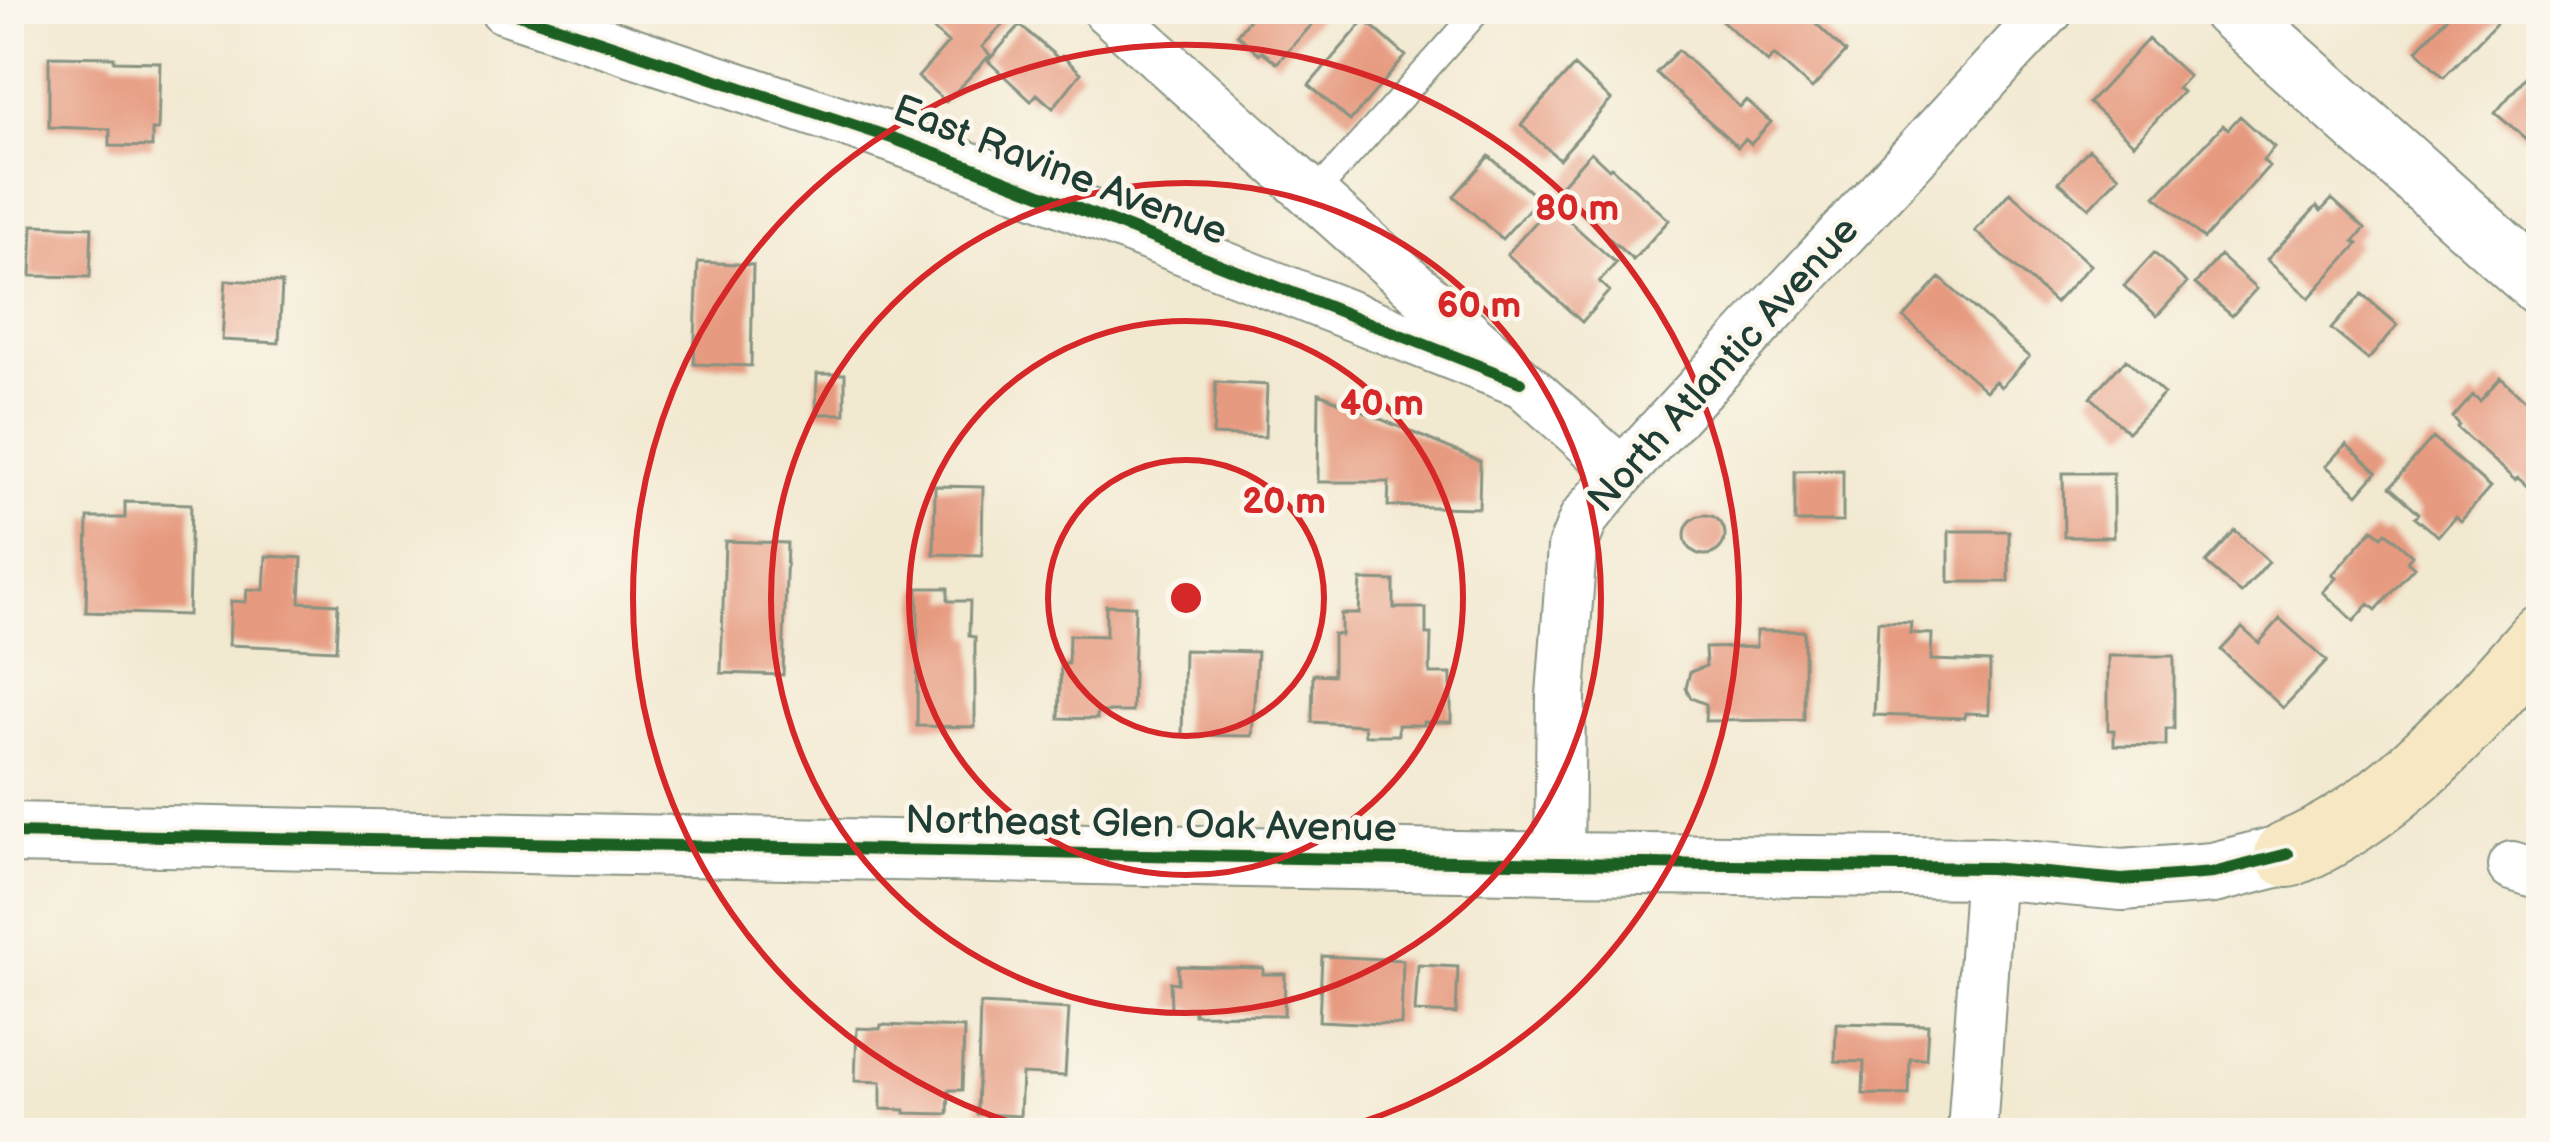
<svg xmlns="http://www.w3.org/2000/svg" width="2550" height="1142" font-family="'Balsamiq Sans',sans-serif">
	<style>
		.building { fill: #e69a7f }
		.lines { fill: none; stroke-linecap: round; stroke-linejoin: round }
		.service-casing { stroke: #889382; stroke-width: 28 }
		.minor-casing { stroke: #889382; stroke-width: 52 }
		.tertiary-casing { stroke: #889382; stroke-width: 64 }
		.secondary-casing { stroke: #889382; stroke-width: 70 }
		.service { stroke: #fff; stroke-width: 24 }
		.minor { stroke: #fff; stroke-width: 48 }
		.tertiary { stroke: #fff; stroke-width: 60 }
		.secondary { stroke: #f7e8c3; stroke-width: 66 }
		.cycleway-casing { stroke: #fbf7ec; stroke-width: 20 }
		.cycleway { stroke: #1b5e20; stroke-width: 12 }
		.ring { fill: none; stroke: #d62828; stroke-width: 6 }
		.labels { text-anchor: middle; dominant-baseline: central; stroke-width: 9; stroke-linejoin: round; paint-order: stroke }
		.street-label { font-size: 39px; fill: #1f3d34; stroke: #fbf7ec }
		.centre { fill: #d62828; stroke: #fbf7ec; stroke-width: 6 }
		.ring-label { font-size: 36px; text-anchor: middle; font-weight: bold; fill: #d62828; stroke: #fbf7ec; stroke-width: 9; stroke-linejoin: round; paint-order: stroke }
	</style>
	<rect width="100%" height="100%" fill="#fbf7ec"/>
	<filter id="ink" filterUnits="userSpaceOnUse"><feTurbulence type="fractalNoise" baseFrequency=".00833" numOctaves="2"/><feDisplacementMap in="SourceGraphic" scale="24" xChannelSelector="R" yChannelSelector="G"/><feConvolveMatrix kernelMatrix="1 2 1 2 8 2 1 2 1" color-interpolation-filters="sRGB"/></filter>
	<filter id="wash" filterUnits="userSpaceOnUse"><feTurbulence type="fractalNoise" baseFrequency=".004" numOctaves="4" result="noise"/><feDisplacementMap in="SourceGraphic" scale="48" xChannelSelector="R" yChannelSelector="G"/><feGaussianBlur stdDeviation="2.7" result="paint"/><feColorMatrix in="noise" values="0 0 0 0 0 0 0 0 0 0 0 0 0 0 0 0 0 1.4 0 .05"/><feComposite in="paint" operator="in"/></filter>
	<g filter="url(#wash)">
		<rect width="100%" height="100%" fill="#f2e9d1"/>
		<g id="blocks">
			<path class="building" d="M911,9H1003L1010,16L982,47L990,55L946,102L918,77L948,43Z
				M1257,9H1326L1277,63L1262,51L1259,54L1237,34Z
				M1721,9H1801L1846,52L1812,89L1774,55L1768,62L1716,15Z
				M2456,9H2509L2445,76L2417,50Z
				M1365,20L1406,56L1350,121L1309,85Z
				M1020,25L1059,59L1062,56L1081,73L1053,108L1037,94L1031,101L988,61Z
				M2148,39L2188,76L2177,88L2182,92L2134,144L2089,103Z
				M1678,50L1740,107L1746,100L1771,122L1751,144L1745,139L1738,147L1656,73Z
				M49,56L114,57V61L160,62L158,130H152V147L110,146V129L49,127Z
				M2541,59V132L2535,127L2526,139L2495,113Z
				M1574,66L1611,100L1559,159L1521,125Z
				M2240,116L2274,147L2263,160L2269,166L2204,239L2156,196L2223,125L2228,129Z
				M2089,149L2119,176L2089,208L2059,182Z
				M1591,152L1609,169L1611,167L1669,220L1633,260L1576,208L1572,212L1561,202L1567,195L1559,187Z
				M1489,156L1538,199L1502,239L1454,196Z
				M2010,192L2090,265L2055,303L1975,231Z
				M2332,199L2365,229L2354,241L2358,244L2309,298L2267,260L2317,206L2321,211Z
				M1551,205L1616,263L1599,282L1609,291L1582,322L1507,254Z
				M33,225L92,227L90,277L31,276Z
				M2154,253L2187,283L2157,316L2124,286Z
				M2220,256L2256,289L2232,316L2195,284Z
				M698,262L753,265L751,366L694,364Z
				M1940,278L2029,357L2001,387L1995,381L1986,391L1904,318Z
				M226,280L282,283L279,343L222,340Z
				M2362,294L2398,325L2368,360L2331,329Z
				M2126,359L2164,394L2128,432L2091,397Z
				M817,374H845V414H816Z
				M2501,378L2541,415V477L2530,489L2518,478L2515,480L2457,428L2459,425L2453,418L2473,395L2480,401Z
				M1216,382L1267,385L1265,437L1213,435Z
				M1319,393L1480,461L1479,508L1388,506L1389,482H1318Z
				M2433,438L2490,488L2461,521L2455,516L2438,536L2415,517L2419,513L2390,487Z
				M2346,444L2377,472L2358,494L2326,466Z
				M1843,470V522H1795V471Z
				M2063,473H2113V537H2064Z
				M935,486L983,487L982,555L934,554Z
				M125,502L191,504L188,615L86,612L88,518H125Z
				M1685 535a20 20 0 1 1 40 0a20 20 0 1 1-40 0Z
				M2373,529L2382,536L2386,532L2412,555L2407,561L2414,567L2376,610L2369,604L2354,621L2323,592L2336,578L2332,575Z
				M1949,531H2009V582H1949Z
				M2235,531L2269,562L2241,594L2206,563Z
				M725,541L787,543L783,675L721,673Z
				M266,556L302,558L300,602L338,604L336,650L229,645L231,601L246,602L247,589L264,590Z
				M1361,580L1394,581V608H1426V634H1431L1430,674H1451V722H1424V725H1398V735H1365L1364,725L1312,722L1313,674L1333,675V634L1341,635V614H1359Z
				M918,588H948V601H970L969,636L975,637V727L917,726Z
				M1106,605L1135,606L1132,712H1097V719L1059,718L1061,664H1068L1069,635L1106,636Z
				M2280,619L2327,661L2283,708L2221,650L2242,628L2259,643Z
				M1878,621L1911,622L1910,633L1932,634L1931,660L1990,662L1989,714L1965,713L1964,718L1874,715Z
				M1756,631H1804V720L1705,721L1706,704L1691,698L1686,688L1690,672L1706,666L1705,648L1756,647Z
				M1184,650L1257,652L1252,736L1182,735Z
				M2108,656H2174V729H2166V746L2114,745V730H2108Z
				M1322,956L1403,960L1401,1025L1319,1021Z
				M1418,965L1458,967L1456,1014L1415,1012Z
				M1178,966L1263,968V974H1285L1284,1015L1194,1014V1008H1171L1170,982L1178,983Z
				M980,1004L1069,1009L1065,1076L1022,1074L1020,1116L977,1114Z
				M1836,1023L1928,1025L1926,1059H1910L1909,1095L1863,1094L1864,1062L1835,1061Z
				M881,1025L964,1028L962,1090H949L948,1114L905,1113V1110L881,1109V1082L855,1081L857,1028L880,1029Z"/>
		</g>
	</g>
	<g filter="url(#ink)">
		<use href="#blocks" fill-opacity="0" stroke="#889382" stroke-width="3"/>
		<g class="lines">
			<g class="service-casing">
				<path id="service" d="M1313,196L1480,9"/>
			</g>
			<g class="minor-casing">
				<path id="minor" d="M504,9L892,138L987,173L1520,382
					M1106,9L1622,472
					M1559,863L1561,695L1572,548L1584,518L1626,468L2050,9
					M2512,866L2541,875
					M1972,1133L1990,868"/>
			</g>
			<g class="tertiary-casing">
				<path id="tertiary" d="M2231,9L2541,286
					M9,833L1559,863L1990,868L2122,880L2213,873L2288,854"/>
			</g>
			<g class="secondary-casing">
				<path id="secondary" d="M2288,854C2389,814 2471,717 2541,638"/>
			</g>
			<use href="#service" class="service"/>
			<use href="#minor" class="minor"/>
			<use href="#tertiary" class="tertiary"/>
			<use href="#secondary" class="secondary"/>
			<g class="cycleway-casing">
				<path id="cycleway" d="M504,9L892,138L987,173L1520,382
					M9,833L1559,863L1990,868L2122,880L2213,873L2288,854"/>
			</g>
			<use href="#cycleway" class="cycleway"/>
		</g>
	</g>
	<g class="ring">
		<circle cx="1186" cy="598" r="138"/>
		<circle cx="1186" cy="598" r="277"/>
		<circle cx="1186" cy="598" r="415"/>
		<path d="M1043 1132A553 553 0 1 1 1329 1132"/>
	</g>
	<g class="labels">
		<g class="street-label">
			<text transform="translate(1060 171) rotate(21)">East Ravine Avenue</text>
			<text transform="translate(1724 365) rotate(-48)">North Atlantic Avenue</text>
			<text transform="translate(1151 825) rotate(1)">Northeast Glen Oak Avenue</text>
		</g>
	</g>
	<circle cx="1186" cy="598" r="18" class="centre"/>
	<g class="ring-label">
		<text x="1577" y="220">80 m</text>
		<text x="1479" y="317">60 m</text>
		<text x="1382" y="415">40 m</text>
		<text x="1284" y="513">20 m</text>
	</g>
	<rect width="2550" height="1142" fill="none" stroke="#fbf7ec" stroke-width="48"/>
</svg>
